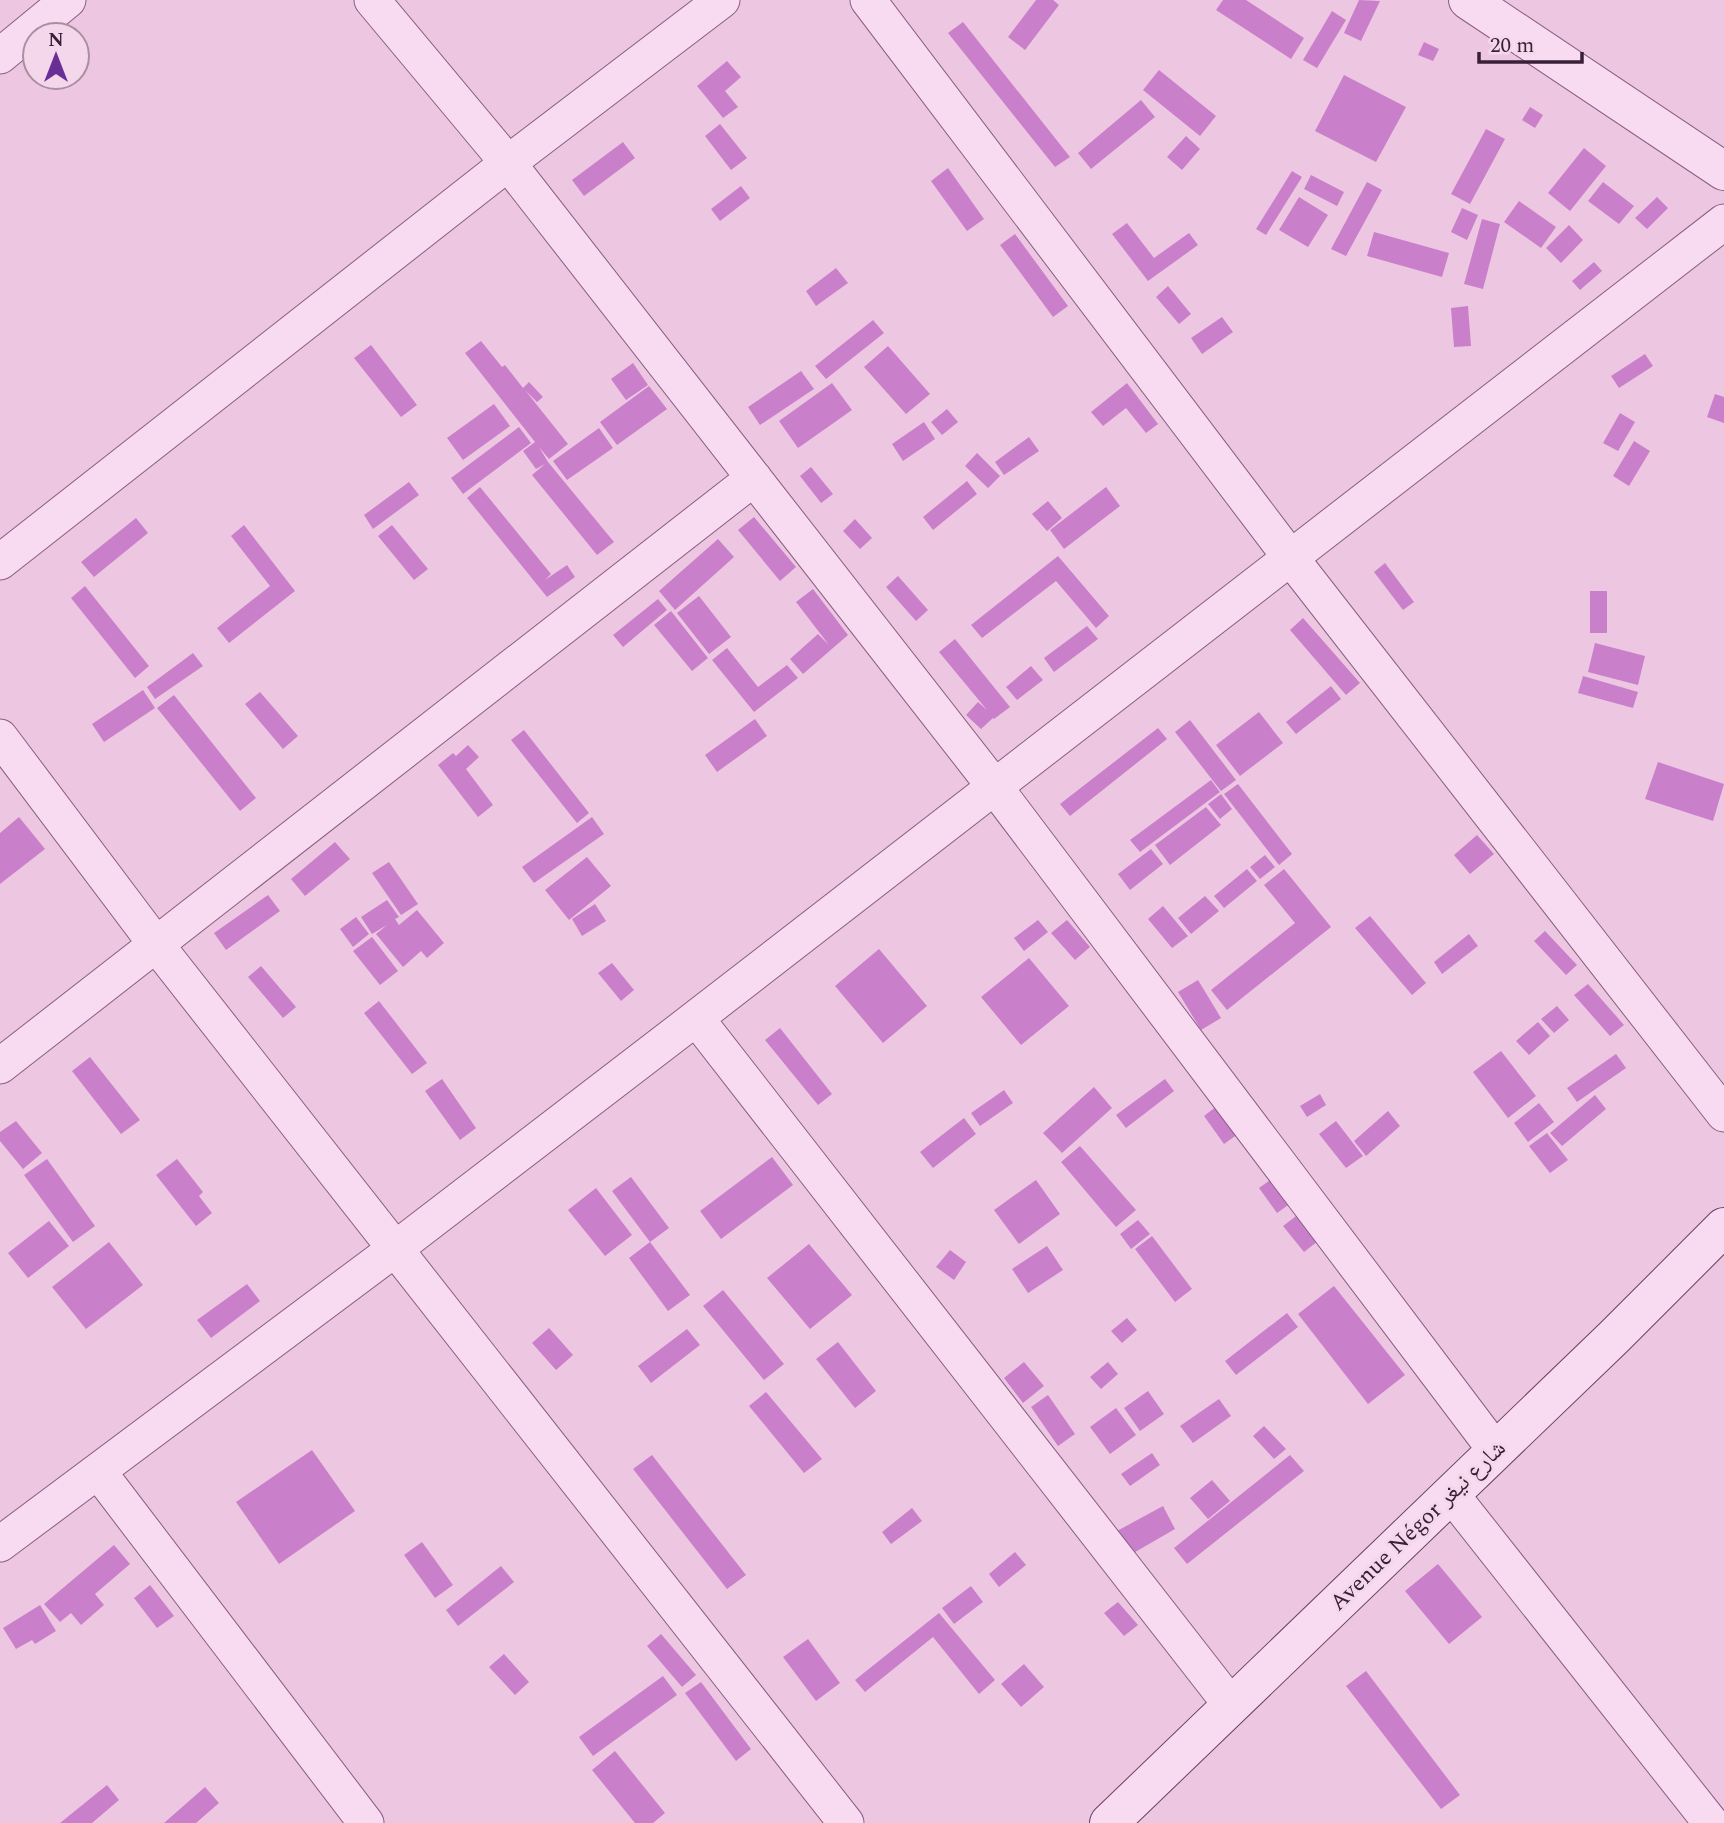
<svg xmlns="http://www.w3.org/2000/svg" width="1724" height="1823" font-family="Spectral,'Noto Naskh Arabic',serif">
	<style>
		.building { fill: #ca7fca }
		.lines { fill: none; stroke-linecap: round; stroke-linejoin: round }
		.minor-casing { stroke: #895d84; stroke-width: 37 }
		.tertiary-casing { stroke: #895d84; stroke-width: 40 }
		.secondary-casing { stroke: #6a4067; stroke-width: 40 }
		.minor { stroke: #f8dbf0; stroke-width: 35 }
		.tertiary { stroke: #f8dbf0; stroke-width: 38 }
		.secondary { stroke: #f8dbf0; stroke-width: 38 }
		.labels { text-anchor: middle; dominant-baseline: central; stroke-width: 6; stroke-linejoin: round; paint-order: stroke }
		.street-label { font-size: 23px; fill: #392038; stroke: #f5d7ec }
	</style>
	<rect width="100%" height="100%" fill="#edc7e2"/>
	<path class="building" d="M1036,0H1053L1059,5L1025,50L1008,37Z
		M1223,0H1246L1304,38L1291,59L1216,10Z
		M1359,0L1380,1L1361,41L1344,33Z
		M1332,11L1346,20L1317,68L1303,60Z
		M963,22L1070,157L1055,167L948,33Z
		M1424,42L1439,49L1433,61L1418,55Z
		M727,61L741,77L725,91L738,107L723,118L697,86Z
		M1159,70L1216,116L1200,136L1143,90Z
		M1344,75L1406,107L1376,162L1315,131Z
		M1141,100L1155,117L1091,169L1078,153Z
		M1530,107L1543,115L1535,128L1522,120Z
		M720,124L747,158L731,170L705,136Z
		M1486,129L1505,139L1470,204L1451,194Z
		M1186,136L1200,149L1182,170L1167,157Z
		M623,142L635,158L584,196L572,180Z
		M1584,148L1606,166L1570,211L1548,193Z
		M948,168L984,219L967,231L931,181Z
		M1292,171L1302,177L1266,235L1256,229Z
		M1311,175L1344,192L1337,206L1304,189Z
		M1367,182L1382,190L1346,256L1331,249Z
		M1603,182L1634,206L1619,224L1588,201Z
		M741,186L750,198L720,221L711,209Z
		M1299,197L1328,215L1308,247L1279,230Z
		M1657,197L1668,208L1647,229L1635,218Z
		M1519,201L1556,227L1541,248L1504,222Z
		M1462,208L1478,215L1467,240L1451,232Z
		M1482,219L1500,224L1483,289L1464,284Z
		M1127,223L1154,258L1189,233L1198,245L1148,281L1112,234Z
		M1569,225L1583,240L1561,263L1546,248Z
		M1374,232L1449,253L1442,277L1367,256Z
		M1015,234L1068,306L1053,317L1000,245Z
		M1594,262L1602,271L1580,290L1572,281Z
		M836,268L848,283L816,306L806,291Z
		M1168,286L1191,314L1179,324L1156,297Z
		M1468,306L1471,346L1454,347L1451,308Z
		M1222,317L1233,332L1202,354L1191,338Z
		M873,320L884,333L826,379L815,366Z
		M481,341L502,367L505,365L523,388L529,382L543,397L537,402L525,390L568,444L549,459L539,447L548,462L614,542L597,555L532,475L545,464L536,469L523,451L535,442L465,353Z
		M371,345L417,405L401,417L354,358Z
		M888,346L930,394L906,414L864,367Z
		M1645,354L1653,366L1619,388L1611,376Z
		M633,363L648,385L626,400L611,379Z
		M801,371L814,389L760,425L748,407Z
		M832,383L852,410L798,448L779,421Z
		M1127,383L1158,424L1146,433L1126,408L1103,426L1091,412Z
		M649,386L667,409L617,445L600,422Z
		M1715,394L1724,397V423L1707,417Z
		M494,404L510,426L463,460L447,438Z
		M947,409L958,422L942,435L931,422Z
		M1620,413L1635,422L1618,451L1603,443Z
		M924,422L935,439L903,461L892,444Z
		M519,427L531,443L463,494L451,478Z
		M599,428L613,448L567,480L553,461Z
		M1029,437L1039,451L1004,475L995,462Z
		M1634,441L1650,451L1629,486L1613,476Z
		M977,453L1000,476L988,488L965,466Z
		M811,467L833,494L821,503L800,476Z
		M967,481L977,494L933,530L923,517Z
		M409,482L419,495L373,529L364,515Z
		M480,487L551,574L545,580L567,565L575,577L547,597L467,498Z
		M1106,487L1120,506L1064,549L1050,530Z
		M1048,501L1062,518L1047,531L1032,514Z
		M754,517L796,567L780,581L738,530Z
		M136,518L148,533L94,577L81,562Z
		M855,519L872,538L860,549L843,531Z
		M244,525L295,591L229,643L217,628L270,586L231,536Z
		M392,525L428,569L414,580L378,536Z
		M718,539L734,557L675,610L659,591Z
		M1058,556L1109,616L1096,628L1056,581L982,638L971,625Z
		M1385,563L1414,602L1403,610L1374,572Z
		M898,576L928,610L916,621L886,587Z
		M85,586L149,666L135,678L71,598Z
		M813,589L848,635L803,674L790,659L818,634L829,645L796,602Z
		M1590,591H1607V633H1590Z
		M699,596L731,637L709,654L677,613Z
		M658,599L667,610L623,647L613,635Z
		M671,611L708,658L692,671L654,625Z
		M1303,618L1360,683L1346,695L1290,630Z
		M1087,626L1098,639L1054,672L1044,658Z
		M955,639L1010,707L994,719L993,718L981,729L966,715L978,702L987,710L939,652Z
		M1595,643L1645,656L1638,685L1588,672Z
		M727,648L758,687L787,665L798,678L754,712L712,660Z
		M193,653L203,666L155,699L147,687Z
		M1031,666L1043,680L1017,700L1006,687Z
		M1583,676L1638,692L1633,708L1578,693Z
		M1331,686L1341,699L1296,734L1286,722Z
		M143,690L155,708L104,742L92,724Z
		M260,692L298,736L283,749L245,704Z
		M174,695L256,798L240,811L157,708Z
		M1259,712L1283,743L1240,776L1216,745Z
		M755,719L767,736L717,772L705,755Z
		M1190,720L1236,780L1221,791L1175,732Z
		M1158,728L1167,739L1070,816L1060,804Z
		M524,730L589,813L577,823L511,740Z
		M468,745L479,757L466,769L493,805L478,817L438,765L453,753L456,756Z
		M1658,762L1724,784L1713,821L1645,799Z
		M1211,780L1220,792L1140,852L1130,840Z
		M1238,784L1292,854L1279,865L1224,794Z
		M1221,794L1232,809L1220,819L1208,804Z
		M1206,807L1221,825L1170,865L1155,845Z
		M19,817L45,849L0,884V833Z
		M592,817L604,834L534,883L522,867Z
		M1477,835L1494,854L1470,874L1454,855Z
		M335,842L350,859L305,896L291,879Z
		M1151,849L1163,864L1130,890L1118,874Z
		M1265,855L1275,867L1260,879L1250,867Z
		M587,857L611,886L569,920L545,890Z
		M389,862L418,904L401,915L372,873Z
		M1247,869L1257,881L1224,908L1214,896Z
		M1284,869L1331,927L1227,1010L1211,990L1295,923L1264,885Z
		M268,895L280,911L226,950L214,933Z
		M1205,896L1219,911L1191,934L1178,918Z
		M387,900L399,917L395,919L399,925L417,910L444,943L427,958L421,951L403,967L376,934L387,925L372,934L361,917Z
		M595,904L606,921L582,936L572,919Z
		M1163,906L1188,936L1172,948L1148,919Z
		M1370,916L1426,983L1412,995L1355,928Z
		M356,917L369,934L353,947L340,929Z
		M1038,920L1048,932L1024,951L1014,938Z
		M1067,920L1090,947L1075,960L1051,933Z
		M1545,931L1577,965L1566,975L1534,941Z
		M1469,934L1478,946L1442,974L1434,962Z
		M372,937L398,971L380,985L353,951Z
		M879,949L927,1006L883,1043L835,986Z
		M1029,958L1069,1006L1021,1045L981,997Z
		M612,963L634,990L621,1001L598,973Z
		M261,966L296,1007L283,1018L248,977Z
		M1198,980L1221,1018L1201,1030L1178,992Z
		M1588,984L1624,1025L1610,1036L1574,995Z
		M379,1001L427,1063L412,1074L364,1013Z
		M1557,1006L1569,1020L1554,1033L1541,1019Z
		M1538,1022L1550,1036L1529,1055L1516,1041Z
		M780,1028L832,1094L818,1105L765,1040Z
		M1501,1051L1536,1096L1508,1118L1473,1072Z
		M1616,1054L1626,1068L1577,1102L1567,1088Z
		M90,1057L140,1120L121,1134L72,1071Z
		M442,1079L476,1128L460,1140L425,1091Z
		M1165,1079L1174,1091L1126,1128L1116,1115Z
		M1094,1087L1112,1108L1062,1153L1043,1133Z
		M1004,1090L1013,1103L980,1126L971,1113Z
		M1320,1094L1326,1105L1307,1117L1300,1106Z
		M1595,1095L1606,1109L1562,1146L1550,1133Z
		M1539,1103L1554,1122L1528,1142L1514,1123Z
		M1217,1106L1238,1134L1224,1144L1204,1116Z
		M1388,1111L1400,1126L1366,1156L1354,1141Z
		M964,1118L976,1134L933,1168L920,1152Z
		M16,1121L42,1153L23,1169L0,1141V1132Z
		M1336,1121L1363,1156L1346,1168L1319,1134Z
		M1547,1133L1568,1160L1550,1173L1529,1146Z
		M1080,1146L1136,1210L1116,1227L1061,1162Z
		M772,1157L793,1185L721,1239L700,1211Z
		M47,1159L95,1226L73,1242L24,1175Z
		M177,1159L203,1192L199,1196L212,1213L196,1226L156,1175Z
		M631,1177L669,1228L650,1242L612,1191Z
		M1273,1178L1291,1203L1277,1213L1259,1188Z
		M1036,1180L1060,1214L1019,1244L994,1210Z
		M596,1188L632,1235L605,1256L568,1210Z
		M1300,1213L1322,1238L1304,1252L1283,1226Z
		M1138,1220L1150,1234L1131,1249L1120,1234Z
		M49,1221L69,1246L28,1278L8,1253Z
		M1152,1236L1192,1289L1175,1302L1135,1249Z
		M109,1242L143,1285L86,1329L52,1287Z
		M650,1242L690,1295L668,1311L629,1258Z
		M809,1244L852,1295L810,1329L767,1278Z
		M1047,1246L1063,1270L1028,1293L1012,1269Z
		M950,1250L966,1262L954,1280L936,1267Z
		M247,1284L260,1301L211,1338L197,1320Z
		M1334,1286L1405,1375L1368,1404L1298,1314Z
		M723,1290L784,1364L764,1380L703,1306Z
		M1287,1313L1298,1327L1236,1375L1225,1361Z
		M1127,1318L1137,1330L1122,1343L1111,1331Z
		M549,1328L573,1355L556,1370L532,1343Z
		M687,1329L700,1345L651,1383L638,1366Z
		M838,1342L876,1391L855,1408L816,1359Z
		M1024,1362L1044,1386L1023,1403L1004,1378Z
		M1108,1362L1118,1374L1101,1389L1090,1377Z
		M1148,1391L1164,1414L1140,1431L1124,1408Z
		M766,1392L822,1459L804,1473L749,1406Z
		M1048,1395L1075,1434L1058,1446L1031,1407Z
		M1219,1399L1231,1416L1193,1443L1180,1426Z
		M1116,1408L1136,1435L1110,1454L1090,1427Z
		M1264,1426L1286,1449L1274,1459L1253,1436Z
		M312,1450L355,1511L279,1564L236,1502Z
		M1152,1453L1160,1465L1130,1486L1121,1474Z
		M652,1455L746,1575L727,1589L633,1469Z
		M1290,1455L1304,1471L1187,1564L1174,1548Z
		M1212,1480L1230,1501L1208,1519L1190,1498Z
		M1163,1506L1175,1529L1130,1555L1117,1531Z
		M912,1508L922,1521L891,1544L882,1532Z
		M422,1542L453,1585L435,1598L404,1555Z
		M114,1545L130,1564L95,1594L104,1605L81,1625L71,1613L60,1622L44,1604Z
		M1015,1552L1026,1565L999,1587L989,1574Z
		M1438,1564L1482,1617L1449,1644L1405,1591Z
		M501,1566L514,1582L458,1626L446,1610Z
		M150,1585L174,1616L157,1628L134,1598Z
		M971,1586L983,1602L954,1624L942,1608Z
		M1118,1602L1138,1625L1124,1636L1104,1613Z
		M40,1605L56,1631L35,1644L32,1640L16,1649L3,1628Z
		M939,1613L995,1680L979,1694L933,1637L865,1692L855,1680Z
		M661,1634L696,1675L682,1687L647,1646Z
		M808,1639L840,1683L816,1701L783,1657Z
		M504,1654L529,1682L515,1695L489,1667Z
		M1024,1664L1044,1687L1021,1707L1001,1684Z
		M1366,1671L1460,1795L1441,1809L1346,1686Z
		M663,1676L677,1695L593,1756L579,1737Z
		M701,1682L751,1749L736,1761L685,1693Z
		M615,1751L665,1813L653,1823H635L592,1770Z
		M107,1785L119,1800L92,1823H60Z
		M205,1787L219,1803L196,1823H164Z"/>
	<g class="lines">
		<g class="minor-casing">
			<path id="minor" d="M372,0L508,163L994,786L1496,1451
				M868,0L1290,557L1724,1114
				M0,56L68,0
				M0,562L508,163L722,0
				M0,737L155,943L846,1823
				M696,1018L1231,1705
				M0,1066L754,478
				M98,1471L366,1823
				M1451,1494L1711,1823
				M0,1544L395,1249L696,1018L1724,222"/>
		</g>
		<g class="tertiary-casing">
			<path id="tertiary" d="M1468,0L1724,171"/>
		</g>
		<g class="secondary-casing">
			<path id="secondary" d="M1109,1823L1614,1337L1724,1227"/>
		</g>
		<use href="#minor" class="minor"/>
		<use href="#tertiary" class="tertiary"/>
		<use href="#secondary" class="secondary"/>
	</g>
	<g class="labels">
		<g class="street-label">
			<text transform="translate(1418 1526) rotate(-44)">Avenue Négor شارع نيغر</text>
		</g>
	</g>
	<g transform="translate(56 56)"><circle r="33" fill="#f5d7ec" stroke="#aa8ea4" stroke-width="2"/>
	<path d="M0-5L12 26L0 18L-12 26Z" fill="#6a2f96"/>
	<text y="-10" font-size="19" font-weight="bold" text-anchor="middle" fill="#392038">N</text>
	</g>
	<path d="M1479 52v10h103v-10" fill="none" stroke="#392038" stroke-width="3.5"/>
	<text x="1490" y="52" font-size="21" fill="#392038" stroke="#f5d7ec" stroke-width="5" paint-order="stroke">20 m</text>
</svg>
